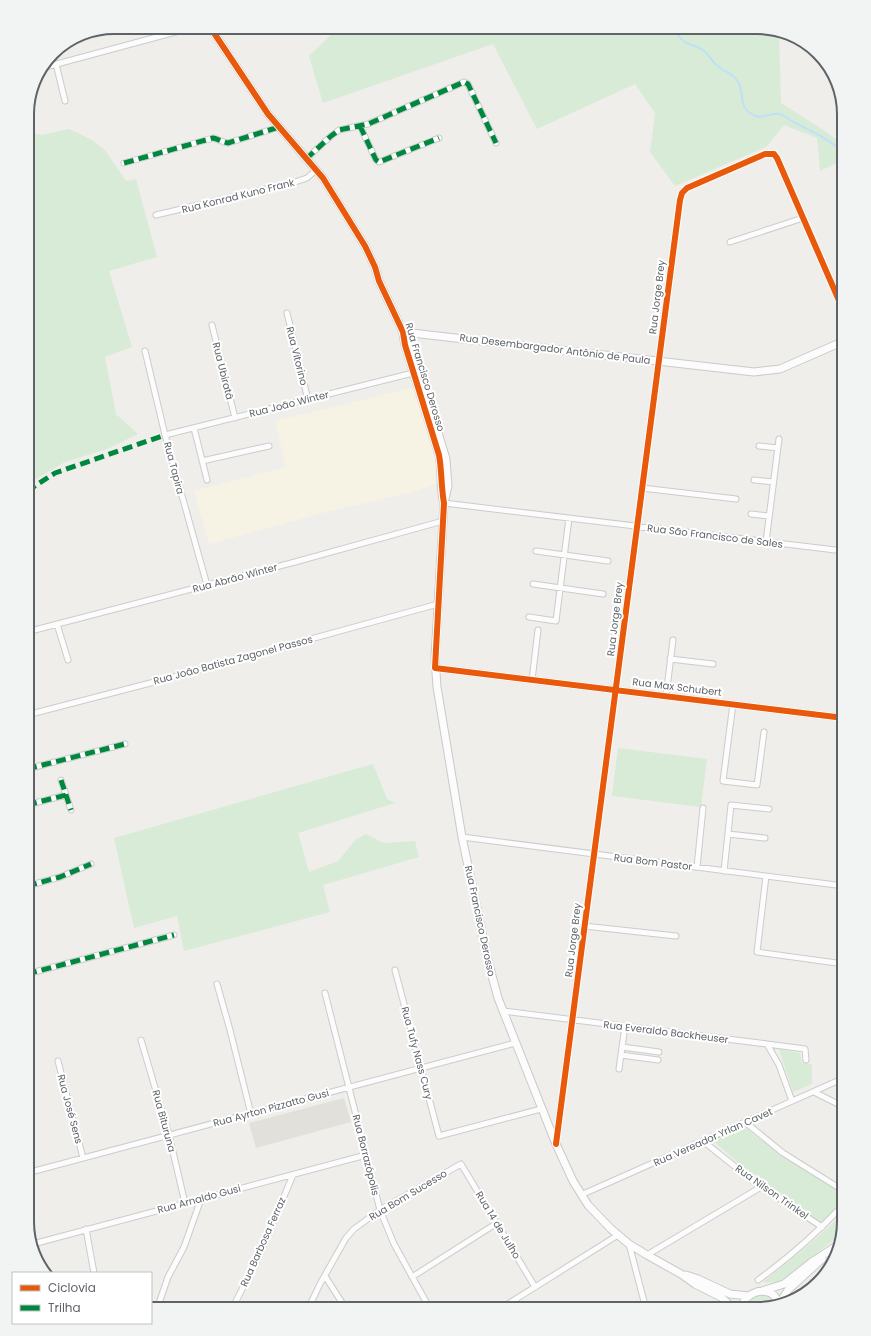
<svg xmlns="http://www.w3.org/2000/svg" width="871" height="1336" font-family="Poppins,sans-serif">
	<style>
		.commercial { fill: #f7f3e4 }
		.education { fill: #e2e0da }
		.green { fill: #d8ebd6 }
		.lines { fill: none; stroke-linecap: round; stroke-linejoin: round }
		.stream { stroke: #bfe0f9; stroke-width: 2 }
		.minor-casing { stroke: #cbcccc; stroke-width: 7 }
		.tertiary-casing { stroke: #cbcccc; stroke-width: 8 }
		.secondary-casing { stroke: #cacacb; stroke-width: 9 }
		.minor { stroke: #fdfcfc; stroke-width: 5 }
		.tertiary { stroke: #fdfcfc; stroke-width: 6 }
		.secondary { stroke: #fdfcfc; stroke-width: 7 }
		.quiet { stroke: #00873e; stroke-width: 5; stroke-dasharray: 10 5; stroke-linecap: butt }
		.cycleway-casing { stroke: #fff; stroke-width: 8 }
		.cycleway { stroke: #e8590c; stroke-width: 6 }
		.labels { text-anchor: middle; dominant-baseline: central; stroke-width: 4; stroke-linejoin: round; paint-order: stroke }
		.street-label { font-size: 10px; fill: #5f6368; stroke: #fff }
		.rim { fill: none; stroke: #5f6368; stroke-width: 2 }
	</style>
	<rect width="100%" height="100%" fill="#efeeea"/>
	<path class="commercial" d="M416,387L437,459L440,483L416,491L326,512L209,544L194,491L286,467L275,421Z"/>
	<path class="education" d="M344,1098L351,1122L256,1148L249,1123Z"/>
	<path class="green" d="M339,27H720L722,31C740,23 761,27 779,33L781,103L828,133L844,146V162L843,160L820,171L817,138L784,125L766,147L675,186L650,152L655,113L635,84L537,129L493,44L323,103L309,56Z
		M69,129L92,140L105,150L126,181L136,179L157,257L109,271L132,347L105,357L116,414L138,434L107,449L65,462L27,484V132L42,135Z
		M618,748L707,759L701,807L612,796Z
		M373,764L387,799L395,803L298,833L309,872L338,861L356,839L366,834L384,843L415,841L419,857L323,885L330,912L184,951L177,916L134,928L114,838Z
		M779,1049L800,1053L802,1063L812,1064V1084L793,1092Z
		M743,1126L781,1156L844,1194V1199L821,1223L762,1184L711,1139Z
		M844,1211V1222L841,1234L791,1274C780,1281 775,1284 763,1282C791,1259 820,1238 844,1211Z
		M760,1295L770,1297L775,1304L757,1309H744L750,1299Z"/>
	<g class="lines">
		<path class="stream" d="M673,27C677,33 680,40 687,43C694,46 701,47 706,53C711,58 713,63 720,68C726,72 733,74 737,80C746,92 736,109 756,116C764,119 771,112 780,114C784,115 787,118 790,120C808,130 830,138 844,154"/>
		<g class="minor-casing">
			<path id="minor" d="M56,64L65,101
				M42,68L194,27
				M360,126L376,160L379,162L439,138
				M306,159L331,136L339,130L368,124L464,82L468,84L496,143
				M124,163L213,138C218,139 222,142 228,143L279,127
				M156,215L295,182L307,178L316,170
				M730,242L803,218
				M287,313L308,400
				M212,325L235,418
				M145,351L165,435L207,585
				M194,428L207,480
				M165,435L413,373
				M759,446L778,448
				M202,461L269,446
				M754,480L773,482
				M642,488L736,499
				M444,503L844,551
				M751,514L769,516
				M766,542L779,439
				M536,551L608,561
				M533,584L603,594
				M529,617L556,621L569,518
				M57,624L68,660
				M27,632L295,562L443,521
				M670,659L713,664
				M532,680L538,630
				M666,696L673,640
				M733,704L723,781L757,785L764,732
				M27,715L162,680L438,604
				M27,769L125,744
				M61,780L71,810
				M27,805L66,795
				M728,834L765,838
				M462,837L844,886
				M697,867L703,808
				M724,871L731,805L769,809
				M766,876L757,952L844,964
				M27,886L60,877L91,864
				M584,926L676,936
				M395,970L439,1136L541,1109
				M27,974L174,935
				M217,984L230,1030L251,1114
				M325,993L380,1210L394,1244L430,1309
				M503,1011L767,1044L779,1065L792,1101
				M141,1040L169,1135L185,1203
				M767,1044L805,1049L806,1060
				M622,1047L659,1052
				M621,1055L658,1060
				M58,1061L83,1158
				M619,1069L625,1026
				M814,1092L844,1107
				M745,1122L783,1153L844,1191
				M703,1141L753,1181L822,1227
				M556,1142L680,200L682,193L687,188L765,154H774L777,158L844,312
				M27,1173L515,1043
				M581,1195L844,1078
				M86,1229L94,1273
				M33,1244L366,1155
				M629,1244L646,1309
				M647,1255L761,1187
				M325,1276L346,1309
				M412,1277L497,1223
				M758,1280C790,1257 818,1232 844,1204
				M157,1309L168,1277L184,1247L201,1199
				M232,1309L259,1256L293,1175
				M308,1309L320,1284L346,1238L354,1229L380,1210L461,1164L535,1287
				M500,1309L618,1235"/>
		</g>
		<g class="tertiary-casing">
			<path id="tertiary" d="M435,668L844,718"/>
		</g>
		<g class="secondary-casing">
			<path id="secondary" d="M210,27L268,114L323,178L365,246L375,267L379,281L403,332L411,344L446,459L448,486L444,503L435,658L437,687L462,837L488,961L498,998L556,1144L573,1181L588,1205L611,1229L629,1244L647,1255L681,1274L695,1284L721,1297L734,1309
				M403,332L754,372L780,369L844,341
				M403,334L405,345L439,455C442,470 440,485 443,500
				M686,1275L698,1279L730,1294L749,1296
				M762,1291L784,1284L812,1262L835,1247
				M780,1303L788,1290L822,1259
				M740,1309C742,1304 745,1299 749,1296C759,1288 775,1290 778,1303"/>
		</g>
		<use href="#minor" class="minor"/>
		<use href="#tertiary" class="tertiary"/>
		<use href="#secondary" class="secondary"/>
		<path class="quiet" d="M360,126L376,160L379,162L439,138
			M306,159L331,136L339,130L368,124L464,82L468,84L496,143
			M124,163L213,138C218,139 222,142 228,143L279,127
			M27,491L55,473L165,435
			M27,769L125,744
			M61,780L71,810
			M27,805L66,795
			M27,886L60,877L91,864
			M27,974L174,935"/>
		<g class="cycleway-casing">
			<path id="cycleway" d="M210,27L268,114L323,178L365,246L375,267L379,281L403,332L405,345L439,455C442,471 441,487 444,503L435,668L844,718
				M556,1144L680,200L682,193L687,188L765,154H774L777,158L844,312"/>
		</g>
		<use href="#cycleway" class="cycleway"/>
	</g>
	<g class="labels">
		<g class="street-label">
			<text transform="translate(238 196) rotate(-14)">Rua Konrad Kuno Frank</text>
			<text transform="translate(657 297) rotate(-83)">Rua Jorge Brey</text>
			<text transform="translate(555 349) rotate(7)">Rua Desembargador Antônio de Paula</text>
			<text transform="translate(297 356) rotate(76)">Rua Vitorino</text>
			<text transform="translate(223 371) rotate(76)">Rua Ubiratã</text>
			<text transform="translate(425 377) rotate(73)">Rua Francisco Derosso</text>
			<text transform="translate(289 404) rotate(-14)">Rua João Winter</text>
			<text transform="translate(174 468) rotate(75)">Rua Tapira</text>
			<text transform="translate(715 536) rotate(7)">Rua São Francisco de Sales</text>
			<text transform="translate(235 578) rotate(-15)">Rua Abrão Winter</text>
			<text transform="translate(615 619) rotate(-83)">Rua Jorge Brey</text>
			<text transform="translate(233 660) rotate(-15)">Rua João Batista Zagonel Passos</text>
			<text transform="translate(677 687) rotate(7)">Rua Max Schubert</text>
			<text transform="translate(653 862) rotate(7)">Rua Bom Pastor</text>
			<text transform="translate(480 921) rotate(78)">Rua Francisco Derosso</text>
			<text transform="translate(573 940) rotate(-83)">Rua Jorge Brey</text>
			<text transform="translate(666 1032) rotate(7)">Rua Everaldo Backheuser</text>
			<text transform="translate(417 1053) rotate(75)">Rua Tufy Nass Cury</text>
			<text transform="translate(271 1108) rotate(-15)">Rua Ayrton Pizzatto Gusi</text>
			<text transform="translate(70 1109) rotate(75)">Rua José Sens</text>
			<text transform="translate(164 1121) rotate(75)">Rua Bituruna</text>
			<text transform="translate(713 1137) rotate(-24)">Rua Vereador Yrlan Cavet</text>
			<text transform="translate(366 1155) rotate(76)">Rua Borrazópolis</text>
			<text transform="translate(772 1192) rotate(35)">Rua Nilson Trinkel</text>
			<text transform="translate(408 1195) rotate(-31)">Rua Bom Sucesso</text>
			<text transform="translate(199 1199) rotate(-15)">Rua Arnaldo Gusi</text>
			<text transform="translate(498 1225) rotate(59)">Rua 14 de Julho</text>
			<text transform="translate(263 1242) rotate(-66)">Rua Barbosa Ferraz</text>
		</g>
	</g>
	<path d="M0 0H871V1336H0ZM114 34H757A80 80 0 0 1 837 114V1222A80 80 0 0 1 757 1302H114A80 80 0 0 1 34 1222V114A80 80 0 0 1 114 34Z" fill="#f2f3f3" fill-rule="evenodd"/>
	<path class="rim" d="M114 34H757A80 80 0 0 1 837 114V1222A80 80 0 0 1 757 1302H114A80 80 0 0 1 34 1222V114A80 80 0 0 1 114 34Z"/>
	<rect x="12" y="1272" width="140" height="52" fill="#ffffff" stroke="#bfc1c3"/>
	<rect x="20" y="1285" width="20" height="6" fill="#e8590c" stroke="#bfc1c3"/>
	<text x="48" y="1292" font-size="12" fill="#5f6368">Ciclovia</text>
	<rect x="20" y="1305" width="20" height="6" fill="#00873e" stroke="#bfc1c3"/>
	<text x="48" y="1312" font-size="12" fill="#5f6368">Trilha</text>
</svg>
